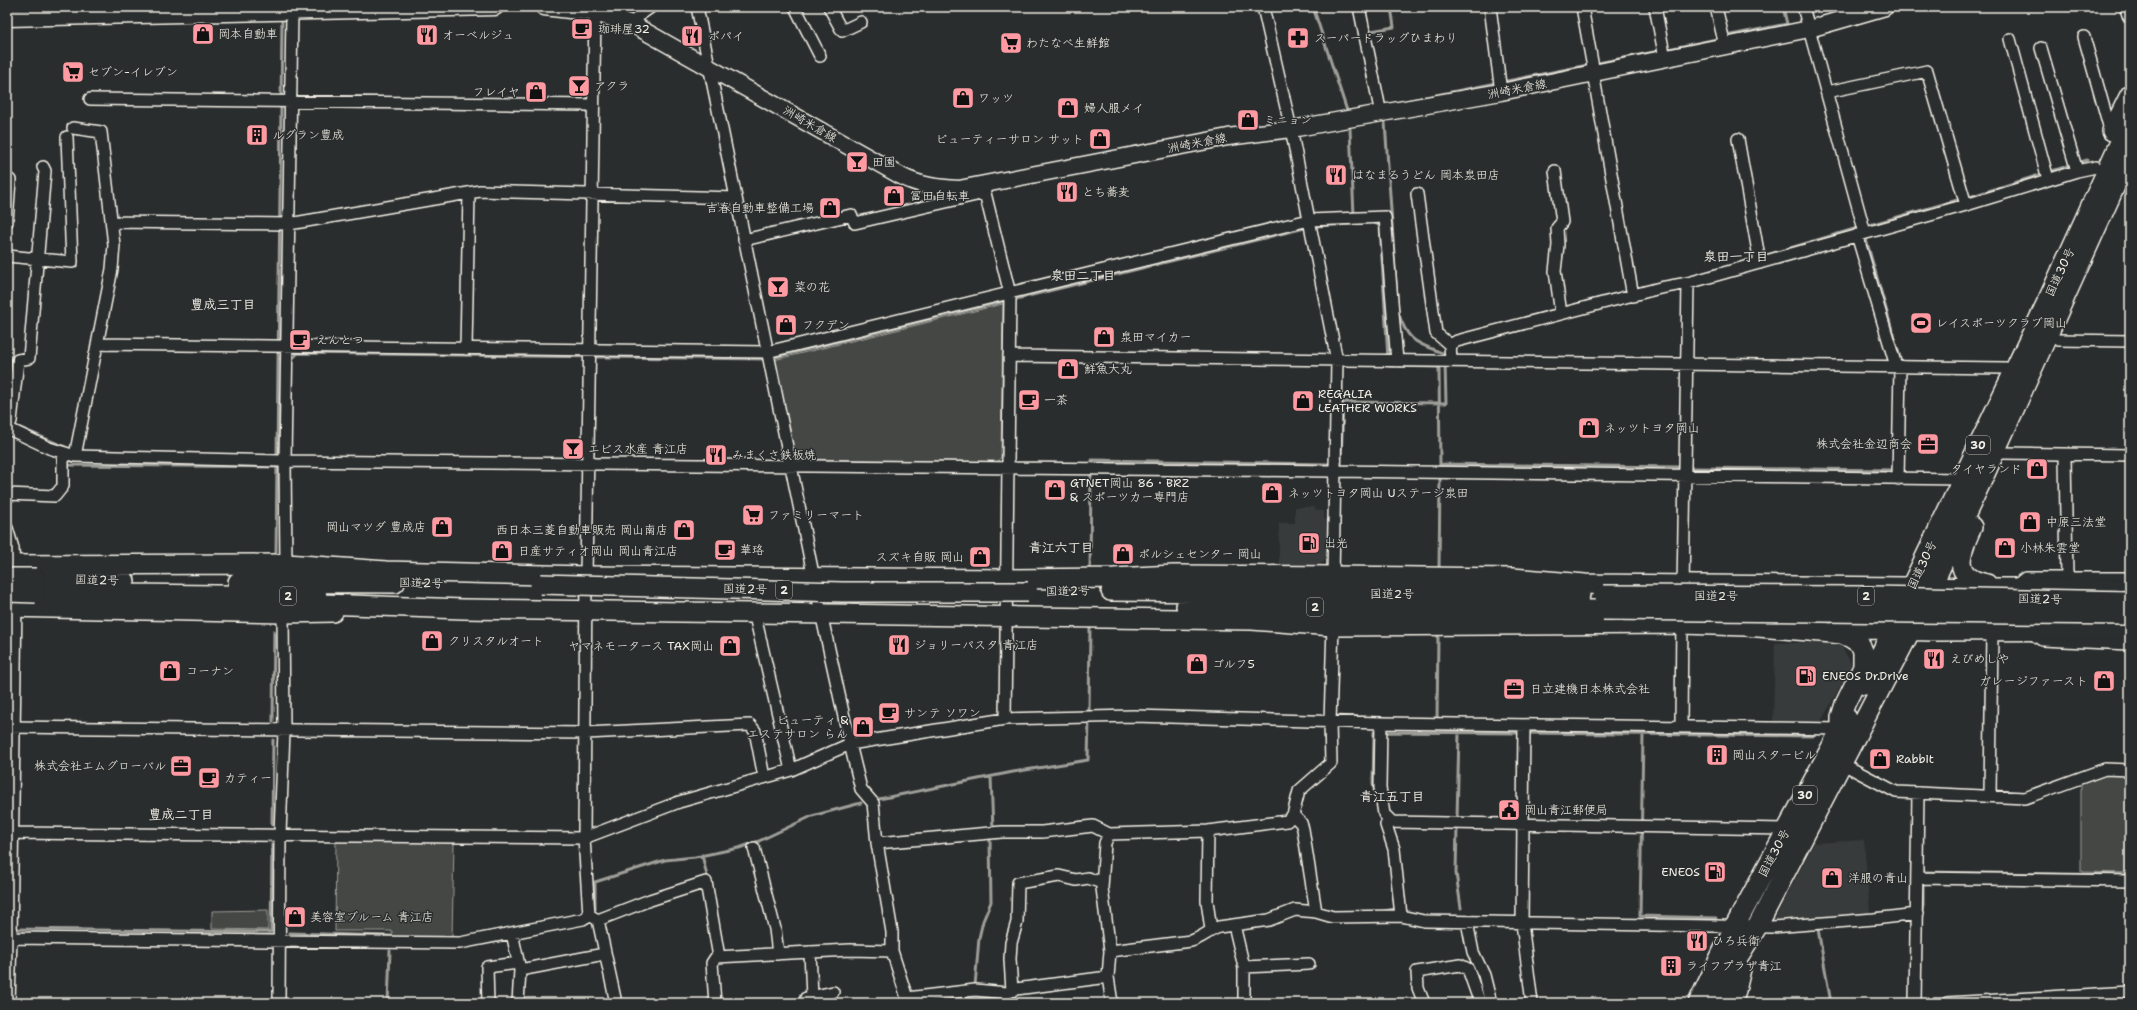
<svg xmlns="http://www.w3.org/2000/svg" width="2137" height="1010" font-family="'Shantell Sans','Klee One',sans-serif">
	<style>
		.built { fill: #373a3a }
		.green { fill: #444645; stroke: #9c9c96 }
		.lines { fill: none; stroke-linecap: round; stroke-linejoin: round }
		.stream { stroke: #9f9f9a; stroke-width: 3 }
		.minor-casing { stroke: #f4f1e8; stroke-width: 14 }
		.tertiary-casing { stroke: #f4f1e8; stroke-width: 17 }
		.secondary-casing { stroke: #f4f1e8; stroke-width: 19 }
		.trunk-casing { stroke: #f4f1e8; stroke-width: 22 }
		.minor { stroke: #2a2d2e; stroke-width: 11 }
		.tertiary { stroke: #2a2d2e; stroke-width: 14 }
		.secondary { stroke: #2a2d2e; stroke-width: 16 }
		.trunk { stroke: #2a2d2e; stroke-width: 19 }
		.trunk-bridge-casing { stroke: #f4f1e8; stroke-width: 22; stroke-linecap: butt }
		.trunk-bridge { stroke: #2a2d2e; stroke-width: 19 }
		.labels { text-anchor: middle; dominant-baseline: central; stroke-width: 3; stroke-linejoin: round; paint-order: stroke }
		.shield { fill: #2a2d2e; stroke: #b7b6b0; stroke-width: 1 }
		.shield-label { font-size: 11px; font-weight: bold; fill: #f4f1e8 }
		.poi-label { font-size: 12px; fill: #f4f1e8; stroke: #2a2d2e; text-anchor: start }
		.street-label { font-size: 12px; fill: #f4f1e8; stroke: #2a2d2e }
		.neighbourhood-label { font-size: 13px; font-weight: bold; fill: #f4f1e8; stroke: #2a2d2e }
	</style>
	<rect width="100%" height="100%" fill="#2a2d2e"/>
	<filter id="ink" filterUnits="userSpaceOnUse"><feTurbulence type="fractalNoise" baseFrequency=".025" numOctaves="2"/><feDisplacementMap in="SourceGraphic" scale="8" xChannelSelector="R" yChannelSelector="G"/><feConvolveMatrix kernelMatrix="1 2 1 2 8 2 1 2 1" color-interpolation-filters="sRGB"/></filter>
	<g filter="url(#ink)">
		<path class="built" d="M1295,507H1315V510L1324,511V519L1330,520V557L1314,569H1279V523H1295Z
			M1775,643H1839L1852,664L1821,722L1773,721Z
			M1864,840L1870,913L1774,921L1814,843Z"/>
		<path class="green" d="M1003,304L1001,457L997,462L799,459L794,455L774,360Z
			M2106,774L2130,776V873L2081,872V784Z
			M336,841L454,843L452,938L392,937V931H335Z
			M268,910V930L212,929V911Z"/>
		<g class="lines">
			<path class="stream" d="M1313,7L1348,114
				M1458,7L1472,9H1487
				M1809,7L1812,19
				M1371,31L1394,27L1391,7
				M1731,35L1787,24L1783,7
				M1668,49L1717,39
				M1390,104L1659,51
				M1385,122L1398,312C1408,343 1417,343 1445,354
				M1350,129L1354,215
				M1966,198L2087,160
				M1373,222L1380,226L1388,358
				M1316,226L1352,224
				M1866,226L1961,199
				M1865,236L1901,361
				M1736,264L1861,227
				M1016,299L1305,228
				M772,358L1002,302
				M279,359H292L298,353L766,359
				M1389,363V366L1439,367L1440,466
				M13,425L65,447
				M277,458L282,20
				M68,463V465L277,467
				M1092,463V460L1329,464
				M1339,464H1341L1343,402L1446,403L1445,363
				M1440,464L1679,467
				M1692,468L1896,470
				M276,557L277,463
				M1439,570L1440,480
				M1090,571L1091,475
				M1089,714L1090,626
				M273,721L274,631
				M1437,721L1438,635
				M1527,733L1813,736
				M1643,734L1640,916L1716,918
				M991,777L993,830
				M1376,799L1373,784L1374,732L1521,733
				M874,800L1013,772L1088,760L1089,720
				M1457,820L1459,732
				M272,825L273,740
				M1457,826L1456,873L1461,908
				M702,855L708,880
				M1924,875V872L2130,875
				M595,909V882L665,860L695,857L739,848L759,841L812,816L861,803
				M1921,909H1923V881
				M1384,911L1395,909V906
				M13,929L271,932L272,844
				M1818,929L1831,1003
				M290,933L390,936
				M1237,959L1239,975
				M973,986H975L979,938L983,921L991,902L990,839
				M388,1003L390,951"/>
			<g class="minor-casing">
				<path id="minor" d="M697,7L821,613L850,744L861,789L873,803L877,843L892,932V951L907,998V1003
					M795,7L820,56
					M829,7L842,31L861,22
					M1263,7L1291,129L1337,361L1333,576
					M1359,7L1381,114
					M1490,7L1501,92
					M1582,7L1594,73
					M1655,7L1665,58
					M1716,7L1725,46
					M1803,7L1865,233
					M632,24L641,14L651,7
					M2084,37L2111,133
					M2010,39L2048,179
					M2041,48L2077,171
					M1593,73L1633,296
					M1827,92L1927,71L1966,205
					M90,99L593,105
					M73,128L101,132L114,245L112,269L75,456
					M1738,139L1760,263
					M1555,171L1562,222L1557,228L1558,245L1555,271L1561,314
					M983,185L1010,294L1005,719
					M1417,194L1436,333L1450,345
					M7,222L10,180
					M112,222L289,224L480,191L736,198
					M1857,235L1896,366
					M744,240L851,215L855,223L985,193
					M7,256L72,262L67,137
					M2058,340L2130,341
					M98,344L767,352L1309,220L1385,217L1397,361
					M466,349L469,193
					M1009,356L2006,368
					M1451,360L1450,345L1457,341L1660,288L1688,283L1966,205L2077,171L2096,167
					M7,428L49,448L75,456L280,461L1334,471L1962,479
					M8,428L11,421L18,360L29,358L45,171L43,167
					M2003,453L2130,455
					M2065,455L2067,578
					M1898,479L1900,366
					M7,494L55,496L63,486V453
					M7,528L13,548L14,571
					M286,564L285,461L292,13
					M2014,587L2025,578H2130
					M1683,589L1688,283
					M754,612L791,770
					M2029,632L2042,640L2130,644
					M1381,723L1380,788L1384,814L1392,822L1787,829
					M1524,725L1522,923L1532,1003
					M1681,726L1682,618
					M7,727L586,733L750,725L755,731L764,777
					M1841,763L1896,792L2025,798L2105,769L2130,770
					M1990,796L1992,631
					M1293,815L1301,823L1303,829L1316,912
					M1389,819L1386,825L1394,849L1401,916
					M1208,831L1207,901L1211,930
					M12,833L584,838L679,802L791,770L850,744L1005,719L1134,716L1381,723L1841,729
					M1109,834L1105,843L1102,888L1110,951L1108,977L1112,1003
					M877,843L1002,832H1042L1093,826L1109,834L1208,831L1287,821L1293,815L1299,791L1331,763L1330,722L1333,626
					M754,848L775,929L778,954
					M1918,878L2130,881
					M589,915L598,920L650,900L706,882L719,957
					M598,920L616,1003
					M1467,922L1473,952L1484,975L1491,1003
					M1234,925L1244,967V1003
					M512,933L520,970L518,1003
					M11,938L460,943L583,919L589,915L584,838L586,576L595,13
					M1110,951L1191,941C1202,938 1208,931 1219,927L1269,920L1295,910L1316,912L1333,917L1401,916L1424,921L1772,927L1874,919L1917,914
					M810,952L812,997
					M1244,967L1309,964
					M520,970L599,955
					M1012,991L1010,959L1011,943L1017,922L1018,883L1059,876L1076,880L1088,878L1102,883
					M907,998L975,990L1007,993L1016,989L1108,977
					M9,1003L11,938L16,602
					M279,1003L280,834L284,731L283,613
					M488,1003L487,967L518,963
					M715,1003L712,963L716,957L850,950L892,951
					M806,1003V998L833,992
					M1424,1003L1418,988L1417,972L1460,965L1468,969L1480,1003
					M1915,1003L1918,793
					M1947,1003L2130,992"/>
			</g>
			<g class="tertiary-casing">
				<path id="tertiary" d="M2127,7L2130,16"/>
			</g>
			<g class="secondary-casing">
				<path id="secondary" d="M544,7L595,13L632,24L901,176C920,186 938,188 959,189L1228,137L1291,129L1501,92L1809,29L1885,7
					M7,18L495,7"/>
			</g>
			<g class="trunk-casing">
				<path id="trunk" d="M2112,131L2130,95
					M1972,527C1960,553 1950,577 1987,584
					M7,565L286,564L386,571L586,576L1007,579L1114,578L1174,575L1333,576L1512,578L1585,584L2130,589
					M36,578L125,581
					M238,582L395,583
					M1111,591L1580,595
					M36,593L317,596
					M305,596L323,604L463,609L1252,620L1333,626L1682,624L1746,626L1821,632L1842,634L1851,638L1860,644L1863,651V667L1845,704L1841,717V729
					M1186,606L1603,610
					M7,607L283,613L333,612
					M1837,631L1873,629L1931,631L2130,630
					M1865,685L1893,629L1911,587L2046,304L2130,120
					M1698,1003L1735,926L1847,718
					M1714,1003L1737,959L1757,927L1911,630L1984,476L2130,153
					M1733,1003L1741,969"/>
			</g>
			<use href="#minor" class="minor"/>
			<use href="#tertiary" class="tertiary"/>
			<use href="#secondary" class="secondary"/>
			<use href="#trunk" class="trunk"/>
			<g class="trunk-bridge-casing">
				<path id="trunk-bridge" d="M7,578H36
					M540,584L842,592H1028
					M7,592L36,593
					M1603,595L1873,596L2130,601
					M1603,610L2130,615"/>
			</g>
			<use href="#trunk-bridge" class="trunk-bridge"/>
		</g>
	</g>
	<defs>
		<g id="cafe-square" transform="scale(1.15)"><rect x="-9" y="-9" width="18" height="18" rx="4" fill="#ff9aa2" stroke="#2a2d2e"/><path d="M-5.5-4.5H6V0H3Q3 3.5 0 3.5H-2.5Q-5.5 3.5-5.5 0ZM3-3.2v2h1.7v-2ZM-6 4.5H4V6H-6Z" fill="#111"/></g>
		<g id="shop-square" transform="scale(1.15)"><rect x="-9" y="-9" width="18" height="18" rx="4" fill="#ff9aa2" stroke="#2a2d2e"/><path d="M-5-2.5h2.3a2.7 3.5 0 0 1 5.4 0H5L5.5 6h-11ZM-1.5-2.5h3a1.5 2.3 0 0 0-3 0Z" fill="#111"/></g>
		<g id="restaurant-square" transform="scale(1.15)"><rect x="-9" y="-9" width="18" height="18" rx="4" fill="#ff9aa2" stroke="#2a2d2e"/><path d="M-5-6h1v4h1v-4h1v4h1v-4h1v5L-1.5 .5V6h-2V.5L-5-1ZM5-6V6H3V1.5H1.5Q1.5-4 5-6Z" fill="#111"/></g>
		<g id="pharmacy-square" transform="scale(1.15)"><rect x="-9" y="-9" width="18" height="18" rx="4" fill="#ff9aa2" stroke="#2a2d2e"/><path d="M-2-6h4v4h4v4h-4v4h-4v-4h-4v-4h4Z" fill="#111"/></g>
		<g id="supermarket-square" transform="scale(1.15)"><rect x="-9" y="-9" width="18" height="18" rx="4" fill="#ff9aa2" stroke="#2a2d2e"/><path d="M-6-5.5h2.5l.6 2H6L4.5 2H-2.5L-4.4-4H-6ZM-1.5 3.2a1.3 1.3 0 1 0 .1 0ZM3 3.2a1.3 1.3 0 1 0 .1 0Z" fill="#111"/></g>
		<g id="bar-square" transform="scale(1.15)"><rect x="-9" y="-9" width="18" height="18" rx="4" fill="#ff9aa2" stroke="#2a2d2e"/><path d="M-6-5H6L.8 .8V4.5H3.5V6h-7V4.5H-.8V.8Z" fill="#111"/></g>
		<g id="building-square" transform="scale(1.15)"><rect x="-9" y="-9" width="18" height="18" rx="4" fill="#ff9aa2" stroke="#2a2d2e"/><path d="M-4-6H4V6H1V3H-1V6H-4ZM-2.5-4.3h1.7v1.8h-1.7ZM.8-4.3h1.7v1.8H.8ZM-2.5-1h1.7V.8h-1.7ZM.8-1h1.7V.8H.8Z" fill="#111"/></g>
		<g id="stadium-square" transform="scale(1.15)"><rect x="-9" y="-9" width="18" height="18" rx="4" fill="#ff9aa2" stroke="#2a2d2e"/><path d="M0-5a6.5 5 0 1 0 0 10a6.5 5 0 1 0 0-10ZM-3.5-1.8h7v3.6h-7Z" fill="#111"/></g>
		<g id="office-square" transform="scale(1.15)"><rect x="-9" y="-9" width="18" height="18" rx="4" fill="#ff9aa2" stroke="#2a2d2e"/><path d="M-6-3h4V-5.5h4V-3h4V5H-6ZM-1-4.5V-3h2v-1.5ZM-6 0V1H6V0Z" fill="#111"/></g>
		<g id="fuel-square" transform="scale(1.15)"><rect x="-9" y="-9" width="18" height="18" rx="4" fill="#ff9aa2" stroke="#2a2d2e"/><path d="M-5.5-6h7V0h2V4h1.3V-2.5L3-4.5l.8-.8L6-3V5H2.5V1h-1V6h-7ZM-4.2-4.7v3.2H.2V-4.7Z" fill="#111"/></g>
		<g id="civic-square" transform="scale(1.15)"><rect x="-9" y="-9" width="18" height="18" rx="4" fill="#ff9aa2" stroke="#2a2d2e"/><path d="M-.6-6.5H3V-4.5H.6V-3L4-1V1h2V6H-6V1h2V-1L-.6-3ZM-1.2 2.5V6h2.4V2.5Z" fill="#111"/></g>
	</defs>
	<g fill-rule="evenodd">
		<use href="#cafe-square" x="582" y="29"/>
		<use href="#shop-square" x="203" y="34"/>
		<use href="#restaurant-square" x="427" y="35"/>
		<use href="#restaurant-square" x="692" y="36"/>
		<use href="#pharmacy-square" x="1298" y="38"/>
		<use href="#supermarket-square" x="1011" y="43"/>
		<use href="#supermarket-square" x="73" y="72"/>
		<use href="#bar-square" x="579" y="86"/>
		<use href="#shop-square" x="536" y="92"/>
		<use href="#shop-square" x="963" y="98"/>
		<use href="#shop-square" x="1068" y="108"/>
		<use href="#shop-square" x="1248" y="120"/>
		<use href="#building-square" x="257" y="135"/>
		<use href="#shop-square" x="1100" y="139"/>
		<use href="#bar-square" x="857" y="162"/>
		<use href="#restaurant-square" x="1336" y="175"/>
		<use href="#restaurant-square" x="1067" y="192"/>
		<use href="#shop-square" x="894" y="196"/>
		<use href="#shop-square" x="830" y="208"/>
		<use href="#bar-square" x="778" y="287"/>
		<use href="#stadium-square" x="1921" y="323"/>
		<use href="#shop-square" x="786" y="325"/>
		<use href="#shop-square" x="1104" y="337"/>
		<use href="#cafe-square" x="300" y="340"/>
		<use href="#shop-square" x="1068" y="369"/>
		<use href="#cafe-square" x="1029" y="400"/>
		<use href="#shop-square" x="1303" y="401"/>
		<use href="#shop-square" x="1589" y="428"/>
		<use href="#office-square" x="1928" y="444"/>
		<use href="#bar-square" x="573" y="449"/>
		<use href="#restaurant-square" x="716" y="455"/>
		<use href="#shop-square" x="2037" y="469"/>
		<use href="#shop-square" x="1055" y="490"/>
		<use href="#shop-square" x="1272" y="493"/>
		<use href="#supermarket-square" x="753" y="515"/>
		<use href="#shop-square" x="2030" y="522"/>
		<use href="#shop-square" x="442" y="527"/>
		<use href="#shop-square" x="684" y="530"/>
		<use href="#fuel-square" x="1309" y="543"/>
		<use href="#shop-square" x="2005" y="548"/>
		<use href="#cafe-square" x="725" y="550"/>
		<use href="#shop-square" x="502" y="551"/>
		<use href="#shop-square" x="1123" y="554"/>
		<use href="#shop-square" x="980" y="557"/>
		<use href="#shop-square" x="432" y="641"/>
		<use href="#restaurant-square" x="899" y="645"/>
		<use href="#shop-square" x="730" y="646"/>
		<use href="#restaurant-square" x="1934" y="659"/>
		<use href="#shop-square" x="1197" y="664"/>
		<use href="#shop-square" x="170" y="671"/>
		<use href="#fuel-square" x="1806" y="676"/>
		<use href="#shop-square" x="2104" y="681"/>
		<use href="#office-square" x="1514" y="689"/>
		<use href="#cafe-square" x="889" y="713"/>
		<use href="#shop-square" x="863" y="727"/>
		<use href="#building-square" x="1717" y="755"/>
		<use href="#shop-square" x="1880" y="759"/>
		<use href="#office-square" x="181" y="766"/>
		<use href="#cafe-square" x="209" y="778"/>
		<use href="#civic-square" x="1509" y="810"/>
		<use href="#fuel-square" x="1715" y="872"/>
		<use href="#shop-square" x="1832" y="878"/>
		<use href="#shop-square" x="295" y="917"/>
		<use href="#restaurant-square" x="1697" y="941"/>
		<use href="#building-square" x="1671" y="966"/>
	</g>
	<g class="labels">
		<g class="shield">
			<rect x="1966" y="436" width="24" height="18" rx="3"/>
			<rect x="776" y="581" width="16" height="18" rx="3"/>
			<rect x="280" y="587" width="16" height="18" rx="3"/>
			<rect x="1858" y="587" width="16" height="18" rx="3"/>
			<rect x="1307" y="598" width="16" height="18" rx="3"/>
			<rect x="1793" y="786" width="24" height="18" rx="3"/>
		</g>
		<g class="shield-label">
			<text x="1978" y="445">30</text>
			<text x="784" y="590">2</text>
			<text x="288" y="596">2</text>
			<text x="1866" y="596">2</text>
			<text x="1315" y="607">2</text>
			<text x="1805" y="795">30</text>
		</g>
		<g class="poi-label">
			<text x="598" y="29">珈琲屋32</text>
			<text x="218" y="34">岡本自動車</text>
			<text x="442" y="35">オーベルジュ</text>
			<text x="708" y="36">ポパイ</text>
			<text x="1314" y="38">スーパードラッグひまわり</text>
			<text x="1026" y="43">わたなべ生鮮館</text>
			<text x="88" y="72">セブン-イレブン</text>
			<text x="594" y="86">アクラ</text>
			<text x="520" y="92" text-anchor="end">フレイヤ</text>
			<text x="978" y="98">ワッツ</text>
			<text x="1084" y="108">婦人服メイ</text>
			<text x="1264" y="120">ミニョン</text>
			<text x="272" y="135">ルグラン豊成</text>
			<text x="1084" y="139" text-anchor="end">ビューティーサロン サット</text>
			<text x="872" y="162">田園</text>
			<text x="1352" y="175">はなまるうどん 岡本泉田店</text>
			<text x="1082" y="192">とち蕎麦</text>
			<text x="910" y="196">冨田自転車</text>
			<text x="814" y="208" text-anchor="end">吉春自動車整備工場</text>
			<text x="794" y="287">菜の花</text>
			<text x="1936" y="323">レイスポーツクラブ岡山</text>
			<text x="802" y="325">フクデン</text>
			<text x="1120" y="337">泉田マイカー</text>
			<text x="316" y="340">えんとつ</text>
			<text x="1084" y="369">鮮魚大丸</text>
			<text x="1318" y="394">REGALIA<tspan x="1318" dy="14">LEATHER WORKS</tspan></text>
			<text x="1044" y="400">一茶</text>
			<text x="1604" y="428">ネッツトヨタ岡山</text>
			<text x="1912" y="444" text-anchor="end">株式会社金辺商会</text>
			<text x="588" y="449">エビス水産 青江店</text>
			<text x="732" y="455">みまくさ鉄板焼</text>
			<text x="2022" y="469" text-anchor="end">タイヤランド</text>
			<text x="1070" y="483">GTNET岡山 86・BRZ<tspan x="1070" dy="14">&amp; スポーツカー専門店</tspan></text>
			<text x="1288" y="493">ネッツトヨタ岡山 Uステージ泉田</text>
			<text x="768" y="515">ファミリーマート</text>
			<text x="2046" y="522">中原三法堂</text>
			<text x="426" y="527" text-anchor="end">岡山マツダ 豊成店</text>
			<text x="668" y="530" text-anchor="end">西日本三菱自動車販売 岡山南店</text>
			<text x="1324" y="543">出光</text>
			<text x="2020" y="548">小林朱雲堂</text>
			<text x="740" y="550">華珞</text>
			<text x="518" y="551">日産サティオ岡山 岡山青江店</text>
			<text x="1138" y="554">ポルシェセンター 岡山</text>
			<text x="964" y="557" text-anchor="end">スズキ自販 岡山</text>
			<text x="448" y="641">クリスタルオート</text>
			<text x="914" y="645">ジョリーパスタ 青江店</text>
			<text x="714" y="646" text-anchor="end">ヤマネモータース TAX岡山</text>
			<text x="1950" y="659">えびめしや</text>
			<text x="1212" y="664">ゴルフ5</text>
			<text x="186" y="671">コーナン</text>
			<text x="1822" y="676">ENEOS Dr.Drive</text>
			<text x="2088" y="681" text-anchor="end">ガレージファースト</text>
			<text x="1530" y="689">日立建機日本株式会社</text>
			<text x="904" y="713">サンテ ソワン</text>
			<text x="848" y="720" text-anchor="end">ビューティ &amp;<tspan x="848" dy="14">エステサロン らん</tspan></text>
			<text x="1732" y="755">岡山スタービル</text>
			<text x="1896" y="759">Rabbit</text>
			<text x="166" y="766" text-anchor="end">株式会社エムグローバル</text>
			<text x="224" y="778">カティー</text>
			<text x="1524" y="810">岡山青江郵便局</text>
			<text x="1700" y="872" text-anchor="end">ENEOS</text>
			<text x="1848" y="878">洋服の青山</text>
			<text x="310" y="917">美容室ブルーム 青江店</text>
			<text x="1712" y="941">ひろ兵衛</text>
			<text x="1686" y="966">ライフプラザ青江</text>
		</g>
		<g class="street-label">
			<text transform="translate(1517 89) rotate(-11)">洲崎米倉線</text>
			<text transform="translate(810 124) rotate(30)">洲崎米倉線</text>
			<text transform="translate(1197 143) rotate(-11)">洲崎米倉線</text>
			<text transform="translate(2060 272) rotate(-65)">国道30号</text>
			<text transform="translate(1922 565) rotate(-65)">国道30号</text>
			<text transform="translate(97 580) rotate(2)">国道2号</text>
			<text transform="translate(421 583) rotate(1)">国道2号</text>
			<text transform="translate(745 589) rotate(1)">国道2号</text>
			<text transform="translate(1068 591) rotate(-1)">国道2号</text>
			<text x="1392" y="594">国道2号</text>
			<text x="1716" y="596">国道2号</text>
			<text transform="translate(2040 599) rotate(1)">国道2号</text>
			<text transform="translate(1774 853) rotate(-62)">国道30号</text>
		</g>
		<g class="neighbourhood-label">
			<text x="1736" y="256">泉田一丁目</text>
			<text x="1083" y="275">泉田二丁目</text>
			<text x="223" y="304">豊成三丁目</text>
			<text x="1061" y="547">青江六丁目</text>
			<text x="1392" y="796">青江五丁目</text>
			<text x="181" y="814">豊成二丁目</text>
		</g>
	</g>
	<rect width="2137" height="1010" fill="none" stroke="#2a2d2e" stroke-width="24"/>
	<rect x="12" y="12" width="2113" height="986" fill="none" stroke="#f4f1e8" stroke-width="1.5" filter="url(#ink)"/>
</svg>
